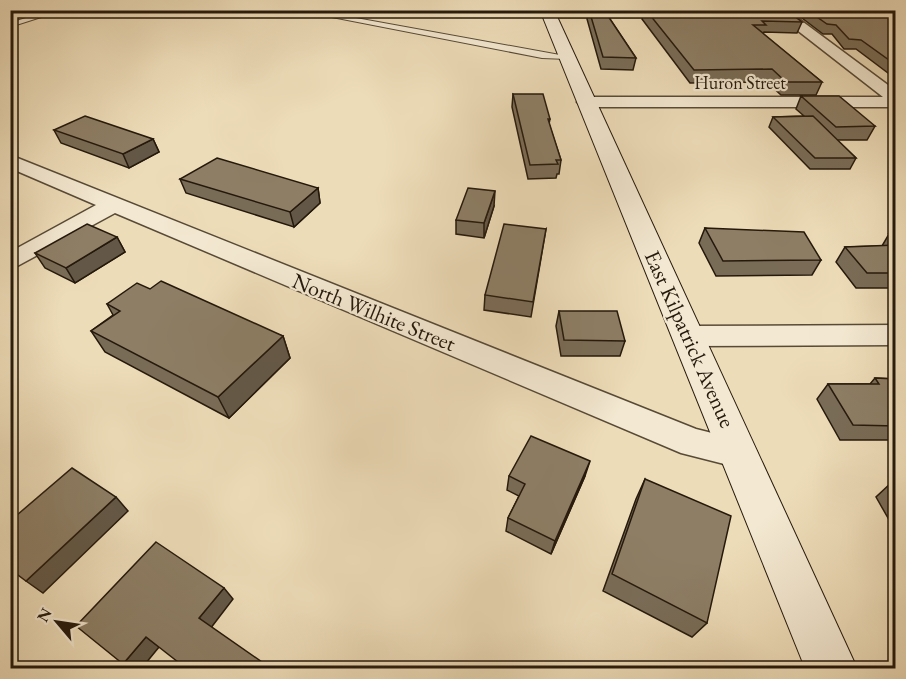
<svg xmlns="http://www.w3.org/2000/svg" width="906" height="679" font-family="'EB Garamond',serif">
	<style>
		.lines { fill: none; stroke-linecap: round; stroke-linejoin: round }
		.lane-casing { stroke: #574a37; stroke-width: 2 }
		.street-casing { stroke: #574a37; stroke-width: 3 }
		.secondary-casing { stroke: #25190c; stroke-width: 2 }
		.lane { fill: #f3e8d1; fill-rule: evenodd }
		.street { fill: #f3e8d1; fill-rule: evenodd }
		.secondary { fill: #f3e8d1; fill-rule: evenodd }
		.wall { fill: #796c57; stroke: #25190c; stroke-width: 1.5 }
		.shaded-wall { fill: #635847; stroke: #25190c; stroke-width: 1.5 }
		.building { fill: #8d7e65; stroke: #25190c; stroke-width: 1.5 }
		.labels { text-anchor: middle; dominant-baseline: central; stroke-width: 4.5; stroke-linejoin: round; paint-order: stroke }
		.far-street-label { font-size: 18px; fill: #25190c; stroke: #f3e8d1 }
		.street-label { font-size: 22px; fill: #25190c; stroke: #f3e8d1 }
	</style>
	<rect width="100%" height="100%" fill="#eddcb8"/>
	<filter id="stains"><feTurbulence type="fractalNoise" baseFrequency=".00333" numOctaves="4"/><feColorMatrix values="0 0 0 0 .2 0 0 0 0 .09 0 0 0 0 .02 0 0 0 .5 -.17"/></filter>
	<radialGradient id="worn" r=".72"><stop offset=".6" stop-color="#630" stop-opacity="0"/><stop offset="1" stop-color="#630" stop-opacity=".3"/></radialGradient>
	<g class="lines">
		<g class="lane-casing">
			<path id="lane" d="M51,10H63L10,27V23Z
				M296,10H312L571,57L567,59L542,58Z"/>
		</g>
		<g class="street-casing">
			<path id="street" d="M545,10H684L686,13L680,17H549L545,16Z
				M746,10H896V16H795L896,91V107H585L577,102L585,97H883L779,16H751L747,15Z
				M10,155L696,429L752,443L757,453L752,463L740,468L681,453L115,213L10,270V252L96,205L10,168Z
				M896,325V345L688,346L678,343L674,336L678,329L688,326Z"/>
		</g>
		<g class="secondary-casing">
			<path id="secondary" d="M540,10H554L857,668H805Z"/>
		</g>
		<use href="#lane" class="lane"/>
		<use href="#street" class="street"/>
		<use href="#secondary" class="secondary"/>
	</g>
	<path class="wall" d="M588,10H604L636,58L633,70L601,69L587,19Z
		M644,10H786L802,22L797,33L764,32L763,34L822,82L816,95H781L767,82L690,83L642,19Z
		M805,10H896V79L856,49H844L832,34H823L802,18Z
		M513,94L550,119L549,124L561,160L559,174H557L556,178L528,179L512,107Z
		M801,96L875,126L867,140H837L856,158L850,169H810L769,127L773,117L804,116L796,109Z
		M54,130L153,139L159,152L129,168L61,143Z
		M180,179L318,188L320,203L294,227L186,193Z
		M494,206L484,238L456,234V220Z
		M705,228L821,260L812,275L716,276L699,243Z
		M546,229L531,317L484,310L485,295Z
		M889,234H896V288H856L836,262L845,247L882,246Z
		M117,237L125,252L75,283L45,268L35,253Z
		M150,289L283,336L290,358L229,418L105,352L91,331L113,315L107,304Z
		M559,311L625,341L620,356H561L556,326Z
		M875,378L896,379V440H840L817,399L828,384H870Z
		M509,476H585L551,554L506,531L508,518L519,496L507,490Z
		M645,479L707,623L692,637L603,591L636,499Z
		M891,483H896V532L876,497Z"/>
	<path class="shaded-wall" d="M153,139L159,152L129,168L123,154Z
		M318,188L320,203L294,227L290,212Z
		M495,191L494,206L484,238V223Z
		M117,237L125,252L75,283L66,268Z
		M283,336L290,358L229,418L218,397Z
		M590,461L585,476L551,554L555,541Z
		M116,497L128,511L43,593L26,581Z
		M224,588L233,599L210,629L199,618Z
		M146,637L159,647L141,669H130L123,664Z"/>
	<path class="building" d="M589,10H604L636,58L603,57Z
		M646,10H786L802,22L762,21L766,25H753L822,82H786L772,69L694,70Z
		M807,10H896V65L861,40L849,39L836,25L827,24Z
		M513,94H543L550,119H548L561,160H556L558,164L530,165Z
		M801,96H839L875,126L836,127Z
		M85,116L153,139L123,154L54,130Z
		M813,116L856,158H815L773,117Z
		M217,158L318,188L290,212L180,179Z
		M468,188L495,191L484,223L456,220Z
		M87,224L117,237L66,268L35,253Z
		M504,224L546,229L533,302L485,295Z
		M705,228L804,232L821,260L723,261Z
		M889,234H896V241Z
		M896,245V273H867L845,247Z
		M161,281L283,336L218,397L91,331L120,311L107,304L137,283L150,289Z
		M559,311H617L625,341L564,340Z
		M875,378L896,379V426L853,425L828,384H879Z
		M531,436L590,461L555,541L508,518L525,484L509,476Z
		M72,468L116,497L26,581L10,569V521Z
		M645,479L731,516L707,623L612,574Z
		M891,483H896V490Z
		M156,542L224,588L199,618L272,669H187L146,637L123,664L76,626Z"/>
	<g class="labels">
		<g class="far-street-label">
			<text x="740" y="82">Huron Street</text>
		</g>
		<g class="street-label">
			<text transform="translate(374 312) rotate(22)">North Wilhite Street</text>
			<text transform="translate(690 339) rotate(66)">East Kilpatrick Avenue</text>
		</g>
	</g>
	<rect width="906" height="679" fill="none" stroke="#eddcb8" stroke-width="36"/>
	<rect x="12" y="12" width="882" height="655" fill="none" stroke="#25190c" stroke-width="3"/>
	<rect x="18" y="18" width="870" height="643" fill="none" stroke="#25190c" stroke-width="1.5"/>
	<g transform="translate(57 622) rotate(299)" stroke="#f3e8d1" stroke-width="4.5" paint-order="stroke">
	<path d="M0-4.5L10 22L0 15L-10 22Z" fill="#25190c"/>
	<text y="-9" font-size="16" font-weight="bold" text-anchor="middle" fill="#25190c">N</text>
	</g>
	<rect width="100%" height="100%" filter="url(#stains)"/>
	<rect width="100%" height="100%" fill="url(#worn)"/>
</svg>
